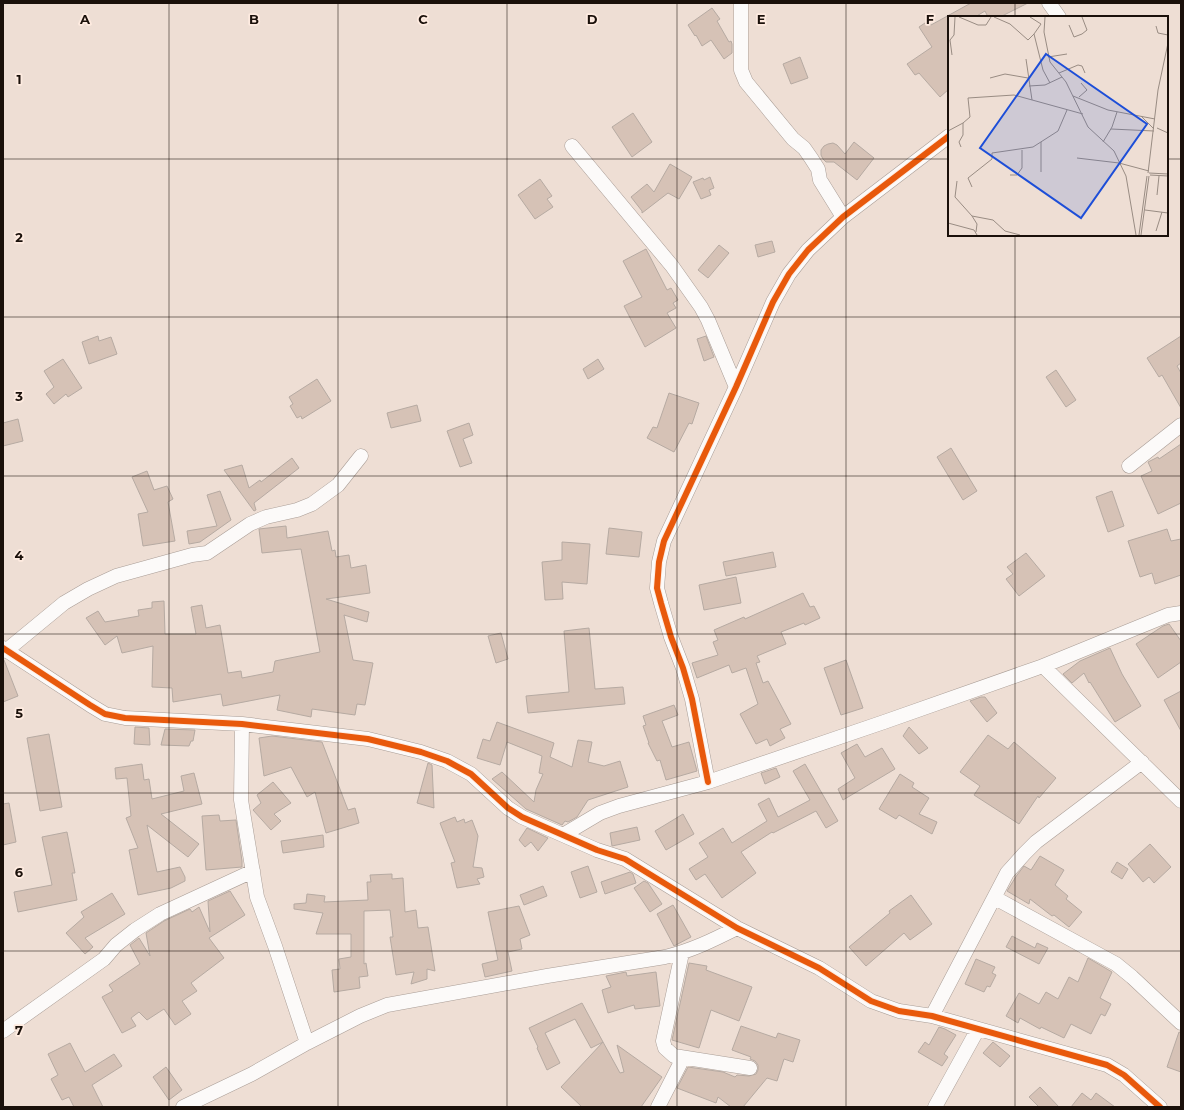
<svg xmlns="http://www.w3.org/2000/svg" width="1184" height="1110" viewBox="0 0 1184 1110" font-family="Montserrat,sans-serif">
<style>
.building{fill:#d6c2b6;stroke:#b6aaa2}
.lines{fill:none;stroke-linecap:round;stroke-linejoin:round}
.minor-casing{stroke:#a99d96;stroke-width:15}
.minor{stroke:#fcfaf9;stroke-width:14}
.cycleway-casing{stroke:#feebe0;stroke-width:8}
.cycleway{stroke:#e8590c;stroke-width:6}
.grid{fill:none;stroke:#1a100a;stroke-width:1;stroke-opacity:0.55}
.inset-road{fill:none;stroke:#998c83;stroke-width:1}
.view{fill:#1d4ed8;fill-opacity:0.15;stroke:#1d4ed8;stroke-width:2}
.inset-edge{fill:none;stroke:#1a100a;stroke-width:2}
.grid-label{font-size:13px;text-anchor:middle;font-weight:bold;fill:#1a100a;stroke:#feebe0;stroke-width:3.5;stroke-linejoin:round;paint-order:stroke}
</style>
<rect width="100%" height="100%" fill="#eeded4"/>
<!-- building -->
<path class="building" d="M971,3H1028L1000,17H988L985,11L975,17H949V89L940,97L919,73L915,75L907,64L932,47L919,27L928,21L931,25Z
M712,8L720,19L717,21L729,42L731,41L732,44V53L724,59L711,40L702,46L696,35L695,36L688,25Z
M800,57L808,78L791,84L783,64Z
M633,113L652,142L632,157L612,127Z
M854,142L874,158L857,180L834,162H826L823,159L821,155V150L824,146L828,144L833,143L837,145L845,154Z
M670,164L692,177L679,199L668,193L642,213V211L631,197L647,184L654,192Z
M710,177L714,188L709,190L711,195L701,199L693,182L703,178L704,180Z
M540,179L552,196L547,199L553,207L535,219L518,195Z
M772,241L775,252L758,257L755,245Z
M719,245L729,253L708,278L698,270Z
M646,249L667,290L671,288L678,300L673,303L676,308L667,313L676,328L645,347L624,306L642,297L623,261Z
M98,336L99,341L111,337L117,354L89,364L82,342Z
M706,336L714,357L704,361L697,339Z
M1181,336V363L1177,366L1181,373V408L1162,375L1159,377L1147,358Z
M63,359L82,388L68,397L66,394L54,404L46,394L54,387L44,371Z
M598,359L604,369L588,379L583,369Z
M1056,370L1076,400L1066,407L1046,377Z
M317,379L331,401L302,419L301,416L297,418L290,406L293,404L289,397Z
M669,393L699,403L692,424L689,423L674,452L647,438L653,427L657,428Z
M417,405L421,421L391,428L387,413Z
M18,419L23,441L3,446V423Z
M469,423L473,435L463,439L472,463L460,467L447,431Z
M1181,444V503L1158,514L1141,476L1152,471L1148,462L1158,457L1159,459Z
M951,448L977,491L963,500L937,457Z
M292,458L299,468L254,503L256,510L254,511L224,470L242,465L249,488L260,480L261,482Z
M147,471L154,490L167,486L173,499L168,502L175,541L143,546L138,514L148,512L132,477Z
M220,491L231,520L200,542L189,544L187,531L217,526L207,495Z
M1112,491L1124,526L1108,532L1096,497Z
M286,526L287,538L328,531L332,551L335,550L336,557L349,555L351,568L366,565L370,593L326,599L369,612L367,622L344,615L353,660L373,663L365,705L357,704L355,715L312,709L311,717L277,710L280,695L223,706L221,694L173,702L172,688L152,687L153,646L122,653L117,636L105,645L86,618L98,611L105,622L139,616L138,610L152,608V602L164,601L165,634H196L191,607L202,605L206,628L220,625L228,673L241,671L242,678L273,672L275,661L320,652L301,549L262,553L259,529Z
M609,528L642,532L639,557L606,554Z
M1167,529L1171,541L1181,539V575L1155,584L1152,573L1140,577L1128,541Z
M562,542L590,544L587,584L562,582L563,599L545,600L542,562L562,560Z
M773,552L776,567L726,576L723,562Z
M1026,553L1045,576L1019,596L1006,579L1013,574L1007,567Z
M736,577L741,603L704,610L699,585Z
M803,593L810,607L814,606L820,618L805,625L804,623L781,632L786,644L757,656L760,662L756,663L763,683L768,681L791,724L780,729L785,738L770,746L767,739L756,744L740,714L758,704L746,668L732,673L729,665L697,678L692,663L718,655L713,642L718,640L714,630L744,617L745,619Z
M1169,624L1181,641V662L1158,678L1136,644L1163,626Z
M589,628L595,689L623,687L625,704L528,713L526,696L569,692L564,631Z
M501,633L508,659L496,663L488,636Z
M1110,648L1122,674L1141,706L1115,722L1090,682L1089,683L1084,673L1072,683L1063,674L1080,661Z
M4,660L18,696L3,702V661Z
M846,660L863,708L841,715L824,668Z
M1181,691V731L1164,700Z
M981,697H985L997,713L987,722L970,701Z
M674,705L678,715L662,721L672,747L689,742L697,771L666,780L660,760L657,761L648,743H649L643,726L646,725L643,716Z
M497,722L554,743L550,757L572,767L578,740L592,742L588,762L604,766L620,761L628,787L588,800L577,817L568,822L565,821L562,825L526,809L492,779L502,772L534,802L536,790L543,774L539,773L542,756L507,742L500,765L477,758L483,739L490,741Z
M135,727L149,728L150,745L134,744Z
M909,727L928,748L919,754L903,736Z
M165,729L195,730L193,741H191L189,746L161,745Z
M49,734L62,807L40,811L27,738Z
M988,735L1008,749L1014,742L1056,778L1039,798L1038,796L1019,824L974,795L980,786L960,772Z
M272,736L322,742L348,810L355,808L359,823L326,833L315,792L307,797L291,767L264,776L259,738Z
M857,744L865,757L882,748L895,769L843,800L838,789L855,778L841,753Z
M428,763L432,765L434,808L417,803Z
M142,764L144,780L149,779L152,799L184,791L181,776L194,773L202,804L161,814L199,844L188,857L147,825L157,872L180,867L185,877V881L171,888L138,895L129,850L138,848L126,818L131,816L127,778L116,779L115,768Z
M805,764L838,821L826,828L816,811L773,833L772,832L741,852L756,873L722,898L705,874L696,880L689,869L708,857L699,843L723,828L732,843L767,821L758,804L769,798L778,817L810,800L793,771Z
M776,768L780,777L765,784L761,773Z
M900,774L914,783L912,787L929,798L919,814L937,822L932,834L899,815L896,819L879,809Z
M273,782L291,803L274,814L281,821L271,830L253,810L261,803L257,795Z
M9,803L16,842L3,845V804Z
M683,814L694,834L666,850L655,831Z
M219,815L220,821L236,820L242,861V867L206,870L202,816Z
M455,817L457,822L464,819L465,823L472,820L478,836L473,867L482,868L484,877L477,879L480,884L457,888L451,863L455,862L440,823Z
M637,827L640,840L612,846L610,833Z
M527,828L548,838L538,851L531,842L525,847L519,840Z
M67,832L75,873H72L77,900L18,912L14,892L52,885L42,837Z
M323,835L324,847L283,853L281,841Z
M1150,844L1171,867L1154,883L1149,877L1143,882L1128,864Z
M1040,856L1064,870L1055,885L1068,896L1066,899L1082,912L1069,927L1054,915L1052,916L1030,899L1029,904L1007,891L1017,875L1024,866L1031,870Z
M1117,862L1128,869L1122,879L1111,872Z
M588,866L597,892L580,898L571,872Z
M630,872L633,874L636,883L605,894L601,882Z
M392,874V879L403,878L405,912L416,910L418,928L428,927L435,971L427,969V979L411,984L414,972L396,975L390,937H393L390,910L364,911V964L366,963L368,976L359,977L360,988L334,992L332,970L340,969L339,959L351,957V934H316L323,913L294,909V904L306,903L307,894L325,896L324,902L368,900L367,882H371L370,875Z
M644,881L648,883L662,904L650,912L634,888Z
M543,886L547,896L524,905L520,895Z
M230,891L245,915L209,938L224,958L191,983L197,991L182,1001L191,1014L175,1025L164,1009L147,1020L139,1012L131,1018L136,1026L122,1033L102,997L113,991L109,985L140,964L130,945L139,938L150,956L146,933L164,921L190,909L192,912L199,907L210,932L208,901Z
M112,893L125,914L85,938L93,947L85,954L66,933L84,917L81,912Z
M911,895L932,924L910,940L904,933L866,966L849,947L890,913L889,911Z
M673,905L691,937L674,946L657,914Z
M519,906L530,935L520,939L522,949L508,952L512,971L485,977L482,964L498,960L488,912Z
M1012,936L1035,948L1037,943L1048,948L1039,964L1006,947Z
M1088,958L1112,972L1100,998L1111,1004L1105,1016L1101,1014L1091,1034L1071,1024L1064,1038L1041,1027L1040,1029L1020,1018L1018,1023L1006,1016L1019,993L1039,1004L1046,992L1058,999L1069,977L1078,982Z
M976,959L995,967L992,973L996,975L990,987L987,986L984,992L965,984Z
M689,963L707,966L706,970L752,987L739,1021L711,1010L699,1048L672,1040Z
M626,972L627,976L656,972L660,1006L635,1009L634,1005L608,1013L602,990L611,987L606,976Z
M582,1003L603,1042L591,1048L575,1019L545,1033L560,1063L547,1070L537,1048L538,1047L529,1028Z
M741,1026L776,1038L778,1033L800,1040L793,1062L784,1059L777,1081L767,1078L743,1107H731L718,1097L716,1103L677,1088L688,1067L723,1072L735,1077L737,1075L749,1076L756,1074L758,1070V1065L755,1061L750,1059L751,1057L732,1050Z
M939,1027L945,1029L956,1035L944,1054L948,1057L942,1066L918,1052L925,1042L929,1045Z
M1179,1032L1181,1033V1072L1167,1067Z
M603,1042L620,1073L624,1072L617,1045L662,1077L641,1107H582L561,1087Z
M993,1042L1010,1056L1000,1067L983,1053Z
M70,1043L85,1072L114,1054L122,1066L92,1085L103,1107H74L69,1097L62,1100L51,1079L58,1075L48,1054Z
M166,1067L182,1090L169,1100L153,1077Z
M1040,1087L1059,1107H1039L1029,1097Z
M1082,1093L1091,1100L1096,1093L1115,1107H1071Z"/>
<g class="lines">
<!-- minor casing -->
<g class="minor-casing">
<path id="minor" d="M741,3V70L746,82L793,139L804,148L811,158L818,169L820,180L843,217
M1049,3L1059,17
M572,146L672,266L701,307L708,320L736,387
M1129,466L1181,425
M3,648L90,705L105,714L125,718L242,724L368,739L421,752L447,761L471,774L508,808L522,817L597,850L625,859L737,928L819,968L871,1001L899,1011L932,1016L1107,1065L1124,1075L1160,1107
M3,651L7,650L64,603L88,589L116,576L192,555L207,553L250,524L266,517L297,510L312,504L338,485L361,456
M1043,666L1181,801
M242,724L241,800L257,897L275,946L307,1043
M708,782L692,699L683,668L671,637L661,603L657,588L659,562L664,541L736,387L773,302L789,274L808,250L843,217L949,136
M563,835L600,813L619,806L708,782L884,722L1043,666L1168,615L1181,613
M995,898L1116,964L1132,977L1181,1023
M682,953L663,1041L665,1048L674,1056L750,1068
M932,1016L1007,873L1024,854L1036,842L1142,762
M3,1031L104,959L116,945L135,930L160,914L253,871
M183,1107L252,1074L307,1043L360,1016L387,1005L547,976L665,957C691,951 713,940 737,928
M658,1107L683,1058
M935,1107L978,1029"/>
</g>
<!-- minor -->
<use href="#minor" class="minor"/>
<!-- cycleway casing -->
<g class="cycleway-casing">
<path id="cycleway" d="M3,648L90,705L105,714L125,718L242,724L368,739L421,752L447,761L471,774L508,808L522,817L597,850L625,859L737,928L819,968L871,1001L899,1011L932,1016L1107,1065L1124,1075L1160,1107
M708,782L692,699L683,668L671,637L661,603L657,588L659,562L664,541L736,387L773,302L789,274L808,250L843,217L949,136"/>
</g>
<!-- cycleway -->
<use href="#cycleway" class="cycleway"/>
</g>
<!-- grid -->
<path class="grid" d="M169,3V1107M338,3V1107M507,3V1107M677,3V1107M846,3V1107M1015,3V17M3,159H949M1167,159H1181M1015,235V1107M3,317H1181M3,476H1181M3,634H1181M3,793H1181M3,951H1181"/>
<!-- overview -->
<g transform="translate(948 16)">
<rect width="220" height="220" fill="#eeded4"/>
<path class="inset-road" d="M11,1L30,9H38L43,1M46,1L62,8L80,24L86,18M82,1L93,8M97,1L96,16L102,46L118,66L140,111L166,135L178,160L188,219M93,8L86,18L95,54L102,67M121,9L126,21L134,18L139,14L134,1M208,10L210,17L220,19M4,39L2,24L6,19L7,1M100,41L119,38M78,43L84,84M111,57L130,49L134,50L137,57M42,62L57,58L80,62M81,70L97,69L114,61M125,80L160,94L207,103M131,81L139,74L133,67M193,100L206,113M209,112L220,117M163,113L206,115M0,115L15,107M155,126L164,111L169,96M13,131L11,126L15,119V107L22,101L20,82L66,79L135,98M129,142L171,147L201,155M93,156V126M200,157L210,74L220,27M201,157L220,158M62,159H69L74,152V134M202,159L220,160M9,165L7,181L24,200L45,204L57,215L72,219M24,171L20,162L44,143V137L85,131L110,115L119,94M209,179L211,160M197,194L220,197M24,200L29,208L28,216M0,207L26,214L29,219M208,215L214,196M191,219L199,160M193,219L201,160"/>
<path class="view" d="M98,38L199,108L133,202L32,132Z"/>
<rect width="220" height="220" class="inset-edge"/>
</g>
<g class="grid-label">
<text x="85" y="24">A</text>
<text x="254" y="24">B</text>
<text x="423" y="24">C</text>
<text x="592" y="24">D</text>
<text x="761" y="24">E</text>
<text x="930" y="24">F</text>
<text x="19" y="84">1</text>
<text x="19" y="242">2</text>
<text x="19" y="401">3</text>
<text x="19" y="560">4</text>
<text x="19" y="718">5</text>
<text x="19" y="877">6</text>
<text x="19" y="1035">7</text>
</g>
<!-- border -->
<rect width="1184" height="1110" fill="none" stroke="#1a100a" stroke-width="8"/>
</svg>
